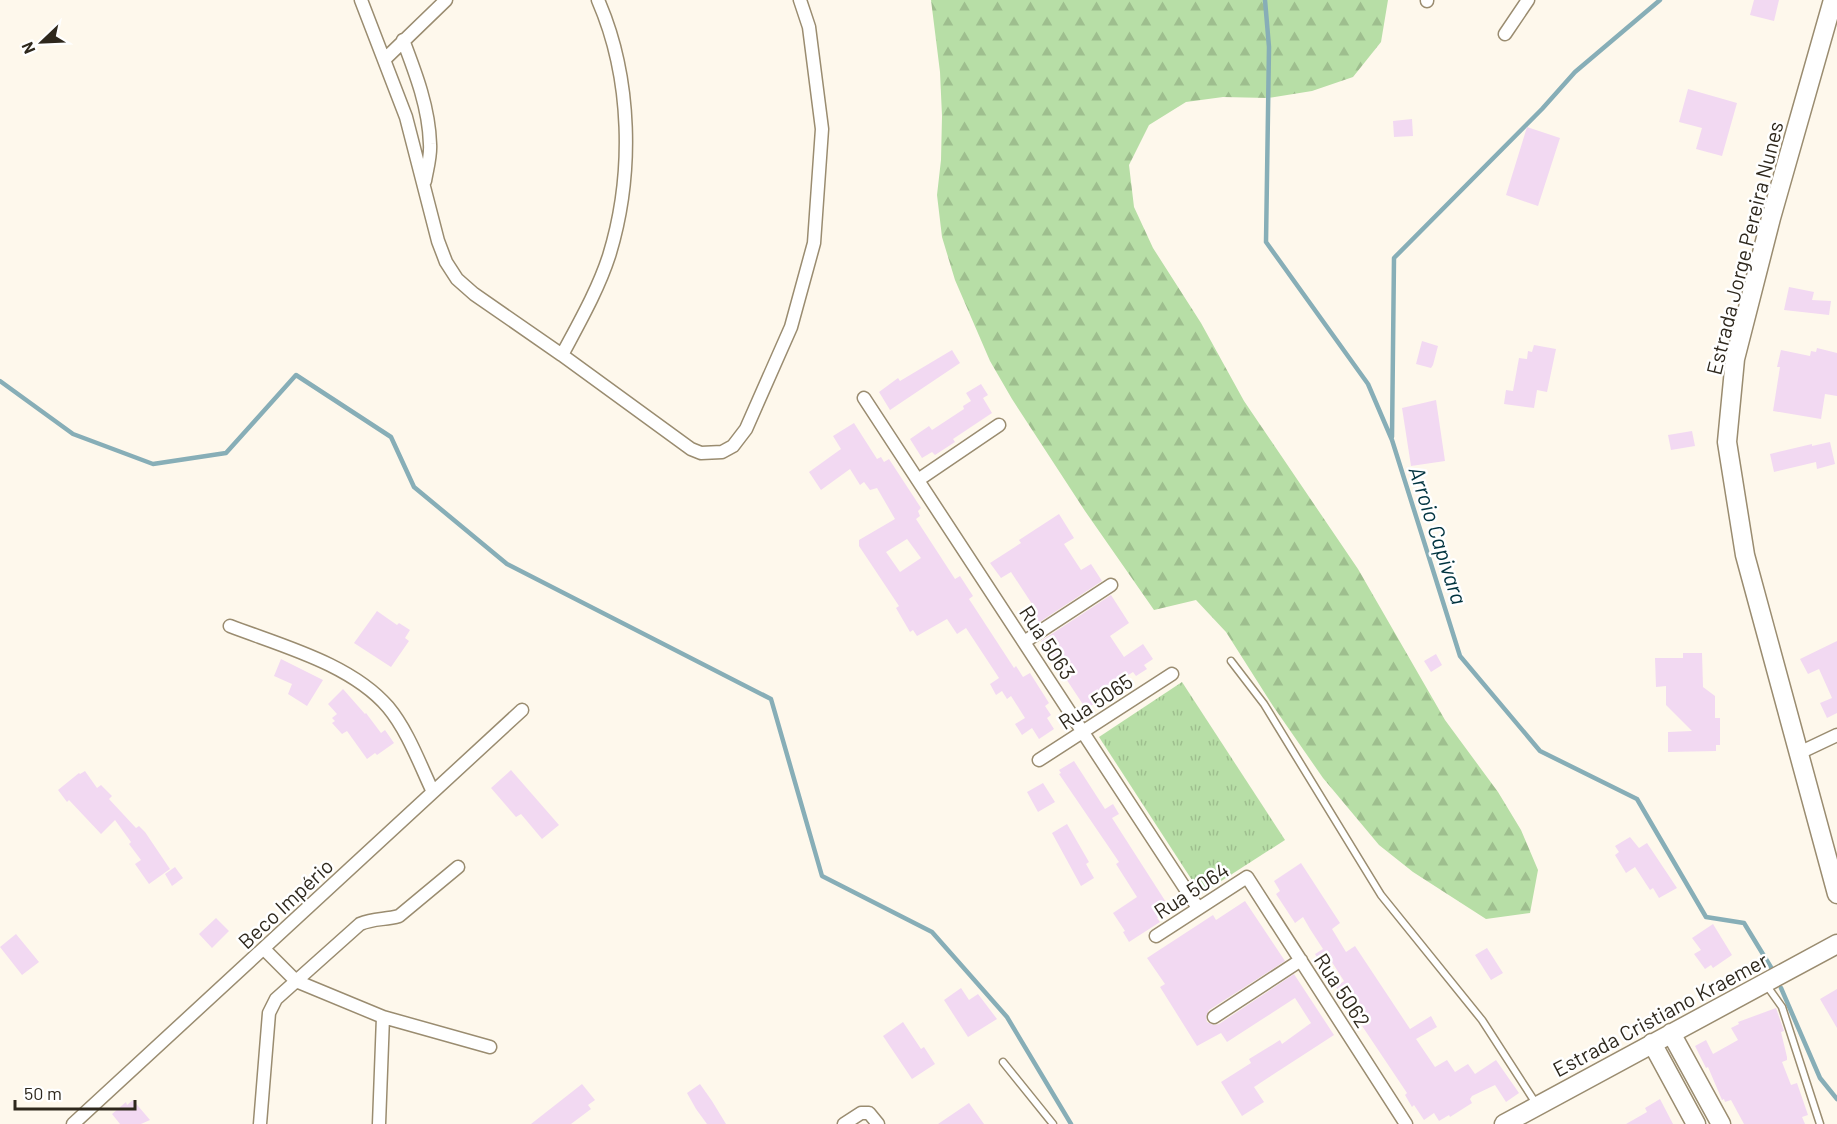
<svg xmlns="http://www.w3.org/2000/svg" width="1837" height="1124" viewBox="0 0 1837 1124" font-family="Barlow,sans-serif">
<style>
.forest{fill:url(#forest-firs)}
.park{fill:url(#park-tufts)}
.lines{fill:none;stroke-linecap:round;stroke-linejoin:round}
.stream{stroke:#87aeb7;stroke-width:4.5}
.building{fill:#f2d9f2;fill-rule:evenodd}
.lane-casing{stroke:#9a8c70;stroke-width:9}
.street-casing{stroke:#9a8c70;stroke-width:15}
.secondary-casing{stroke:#9a8c70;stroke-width:21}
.lane{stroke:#fff;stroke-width:6}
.street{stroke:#fff;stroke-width:12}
.secondary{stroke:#fff;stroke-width:18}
.labels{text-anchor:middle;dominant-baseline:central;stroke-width:5;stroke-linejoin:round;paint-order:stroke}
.street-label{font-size:21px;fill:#2e281d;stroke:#fff}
.water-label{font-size:22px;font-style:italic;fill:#00333f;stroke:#fff}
</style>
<defs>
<pattern id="forest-firs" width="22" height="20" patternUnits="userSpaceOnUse" patternTransform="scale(1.5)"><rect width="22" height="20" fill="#b7dea6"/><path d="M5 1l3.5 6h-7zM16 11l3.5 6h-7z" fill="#9ebe8e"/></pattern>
<pattern id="park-tufts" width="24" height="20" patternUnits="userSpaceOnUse" patternTransform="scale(1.5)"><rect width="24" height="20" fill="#b7dea6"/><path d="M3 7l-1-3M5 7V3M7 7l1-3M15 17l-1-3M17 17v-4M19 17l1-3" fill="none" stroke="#9ebe8e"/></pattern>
</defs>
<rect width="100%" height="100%" fill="#fef8ec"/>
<!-- forest -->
<path class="forest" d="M931,0H1388L1381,42L1353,77L1312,91L1268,98L1223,97L1186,102L1149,125L1129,165L1134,207L1153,248L1201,323L1244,401L1358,569L1445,720L1498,792L1521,830L1538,870L1530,913L1486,919L1413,872L1379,845L1323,778L1273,706L1226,632L1196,600L1154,610L1085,511L1012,399L990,361L955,280L942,237L937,195L941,160L942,116L940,72Z"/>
<!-- park -->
<path class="park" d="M1182,682L1285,840L1201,894L1099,737Z"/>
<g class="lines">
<!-- stream -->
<path class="stream" d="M1265,0L1269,47L1266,242L1368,384L1392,440L1460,656L1540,751L1637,799L1706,917L1744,923L1772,969
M0,381L73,434L153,464L226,453L296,375L391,437L414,487L507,564L771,699L822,876L932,932L1007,1017L1071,1124
M1392,437L1394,258L1542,109L1575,72L1660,0
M1781,988L1820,1078L1837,1099"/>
</g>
<!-- building -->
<path class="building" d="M1754,0H1779L1774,21L1750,15Z
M1688,89L1737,103L1722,156L1696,149L1702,128L1679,122Z
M1412,119L1413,136L1394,137L1393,121Z
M1527,127L1560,138L1538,206L1506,195Z
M1789,287L1814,292L1812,300L1831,301L1829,315L1784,310Z
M1422,341L1438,346L1433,365L1431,368L1416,364Z
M1534,345L1556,349L1547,392L1537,390L1534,408L1504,404L1506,390L1513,391L1519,358L1527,359L1528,351L1532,352Z
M1817,348L1837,353V396L1825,394L1821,419L1773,411L1780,367H1777L1781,350L1810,356L1811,351L1816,352Z
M952,350L960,363L890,410L879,392L898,378L900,381Z
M981,384L988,395L983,398L992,413L953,439L955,442L935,455L932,452L922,458L910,439L929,426L932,430L964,409L963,406L971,401L966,393Z
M1436,400L1445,461L1411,466L1402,408Z
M854,423L877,459L881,457L884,462L889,459L921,508L918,511L920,516L916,519L955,579L960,576L973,596L969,599L1014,668L1016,666L1023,677L1030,673L1049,703L1045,706L1051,715L1047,718L1054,729L1039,739L1032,728L1022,735L1015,724L1025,718L1011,696L1007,699L1002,691L996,695L990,684L999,678L966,628L957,634L947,619L917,636L913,630L910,632L896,608L899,606L859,546V540L895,519L877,488L870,490L864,482L860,485L850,469L821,490L809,472L841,449L833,436ZM907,539L921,558L900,572L886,552Z
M1692,431L1695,446L1671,450L1668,435Z
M1830,442L1835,464L1817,469L1816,462L1774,472L1770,454L1812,444V446Z
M1059,514L1074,538L1064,544L1081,570L1091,564L1102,581L1032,627L1022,611L1032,604L1011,572L1001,578L990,563L1021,543L1019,540Z
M1111,595L1129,623L1110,636L1124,657L1143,644L1153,659L1144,665L1147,669L1136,676L1133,672L1113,685L1094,698L1097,702L1086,709L1041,641Z
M377,611L397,625L399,623L410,630L405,638L409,641L391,667L354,643Z
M1837,641V713L1827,718L1820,703L1832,698L1819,669L1808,674L1800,659Z
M1683,653H1702L1703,687L1715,696V718H1720V745H1716V751L1668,752V732L1692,731L1666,705V686L1656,687L1655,658H1683Z
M1436,654L1442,665L1431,672L1424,661Z
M281,659L323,680L307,706L288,694L292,684L274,676Z
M343,689L365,714L366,713L381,733L385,730L394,743L377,755L375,753L367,759L347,731L342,734L332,723L335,721L332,718L337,714L328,704Z
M1074,761L1105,809L1113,804L1119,814L1112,818L1171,910L1157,918L1160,922L1129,942L1123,932L1125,931L1113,913L1137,897L1116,864L1119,862L1059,774L1061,773L1059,770Z
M511,770L559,825L542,839L521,814L516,817L491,788Z
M85,771L97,788L101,785L112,796L109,799L136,828L139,826L145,832L170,869L149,884L135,864L141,860L129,844L131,842L115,820L101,834L69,800L67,802L58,790L79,773L80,774Z
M1043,783L1055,802L1038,812L1027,792Z
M1067,824L1089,862L1086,864L1094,878L1081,886L1052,833Z
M1630,837L1639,848L1647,843L1677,888L1659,898L1653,888L1650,890L1635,867L1626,873L1615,855L1619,852L1615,846Z
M1301,863L1340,923L1332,929L1346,952L1355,946L1410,1029L1431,1016L1437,1027L1416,1039L1435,1067L1447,1060L1455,1072L1468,1064L1475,1074L1496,1060L1519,1093L1506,1102L1495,1085L1472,1096L1470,1099L1472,1103L1450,1117L1449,1115L1439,1121L1434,1113L1424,1120L1414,1105L1412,1107L1405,1095L1407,1093L1336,987L1344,981L1330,959L1321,964L1315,954L1323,949L1310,929L1303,917L1295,923L1276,894L1280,891L1274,881Z
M175,867L183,878L172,886L165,874Z
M1245,901L1285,961L1209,1010L1206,1017L1207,1022L1214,1025L1219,1024L1294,974L1334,1035L1254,1087L1264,1102L1242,1116L1221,1082L1251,1063L1249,1059L1280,1040L1282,1044L1311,1023L1295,998L1227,1042L1221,1033L1197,1046L1160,987L1165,984L1147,958L1213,915L1216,920Z
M216,918L229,931L212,948L199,934Z
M1713,924L1732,955L1713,968L1711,965L1705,969L1694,954L1701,950L1692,938Z
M16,934L39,962L22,975L0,947Z
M1487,948L1503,973L1491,980L1475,955Z
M961,988L969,1000L978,994L997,1019L968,1037L944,1000Z
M1837,989V1028L1820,999Z
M1776,1008L1784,1031L1781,1032L1787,1057V1060L1782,1062L1791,1085L1797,1083L1808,1115L1802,1117L1805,1124H1744L1731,1100L1725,1102L1724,1099L1722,1100L1708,1067L1706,1068L1695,1046L1706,1040L1713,1054L1738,1040L1731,1028L1739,1024L1738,1022Z
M903,1022L921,1049L924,1047L935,1064L912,1079L883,1036Z
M582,1084L595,1100L588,1105L591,1109L571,1124H531Z
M700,1084L712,1101L726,1124H707L696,1109L687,1093Z
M1660,1099L1673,1124H1626L1647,1112L1645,1108Z
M133,1100L150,1120L141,1124H120L112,1114L126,1102L127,1105Z
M969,1103L984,1124H938Z"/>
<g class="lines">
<!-- lane casing -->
<g class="lane-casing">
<path id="lane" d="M1231,661L1264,704L1381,895L1482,1020L1537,1105
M1767,986L1782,1007L1820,1124
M1003,1062L1053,1124"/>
</g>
<!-- street casing -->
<g class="street-casing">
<path id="street" d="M361,0L406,117L438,241L446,262L457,279L474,294L562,355L691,449L701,453L722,452L733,446L746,429L791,327L814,243L822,129L809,27L800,0
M1427,1V0
M1505,34L1528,0
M403,40C416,74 429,108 430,144C431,156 427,169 425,181
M385,59L446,0
M562,355C579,323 598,290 609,256C634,175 632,78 598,0
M864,398L1198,908
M918,480L999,425
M230,626C282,646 351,664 388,707C408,731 420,765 433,792
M1024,642L1111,585
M1799,753L1837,735
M1039,760L1172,674
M1156,936L1247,877L1406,1124
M264,949L296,981L383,1017L490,1047
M1214,1017L1301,960
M73,1124L522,710
M260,1124L269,1013L276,999L360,924C374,918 385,920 399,916L458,867
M379,1124L383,1017
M844,1124L861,1113H869L878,1124"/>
</g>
<!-- secondary casing -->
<g class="secondary-casing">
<path id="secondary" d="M1833,0L1771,218L1735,359L1727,442L1745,555L1837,894
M1671,1033L1721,1124
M1652,1043L1696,1124
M1504,1124L1837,944"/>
</g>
<!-- lane -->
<use href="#lane" class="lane"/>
<!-- street -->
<use href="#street" class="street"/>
<!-- secondary -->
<use href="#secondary" class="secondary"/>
</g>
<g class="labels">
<!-- street labels -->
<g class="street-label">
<text transform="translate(1744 248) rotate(-76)">Estrada Jorge Pereira Nunes</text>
<text transform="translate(1048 642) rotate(57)">Rua 5063</text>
<text transform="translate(1095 701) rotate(-33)">Rua 5065</text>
<text transform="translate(1191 890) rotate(-33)">Rua 5064</text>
<text transform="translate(285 903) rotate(-43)">Beco Império</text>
<text transform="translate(1343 990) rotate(57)">Rua 5062</text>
<text transform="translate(1660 1014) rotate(-28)">Estrada Cristiano Kraemer</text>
</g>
<!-- water labels -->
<g class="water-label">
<text transform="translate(1439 535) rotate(72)">Arroio Capivara</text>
</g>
</g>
<!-- north arrow -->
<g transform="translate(42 42) rotate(247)" stroke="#ffffff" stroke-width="4.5" paint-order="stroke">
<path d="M0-4.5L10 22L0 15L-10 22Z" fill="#2e281d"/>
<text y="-9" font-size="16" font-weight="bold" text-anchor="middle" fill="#2e281d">N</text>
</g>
<!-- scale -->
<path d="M15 1100v9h120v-9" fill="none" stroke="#2e281d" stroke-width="3"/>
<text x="24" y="1100" font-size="18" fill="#2e281d" stroke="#ffffff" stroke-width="4.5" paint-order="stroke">50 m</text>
</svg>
